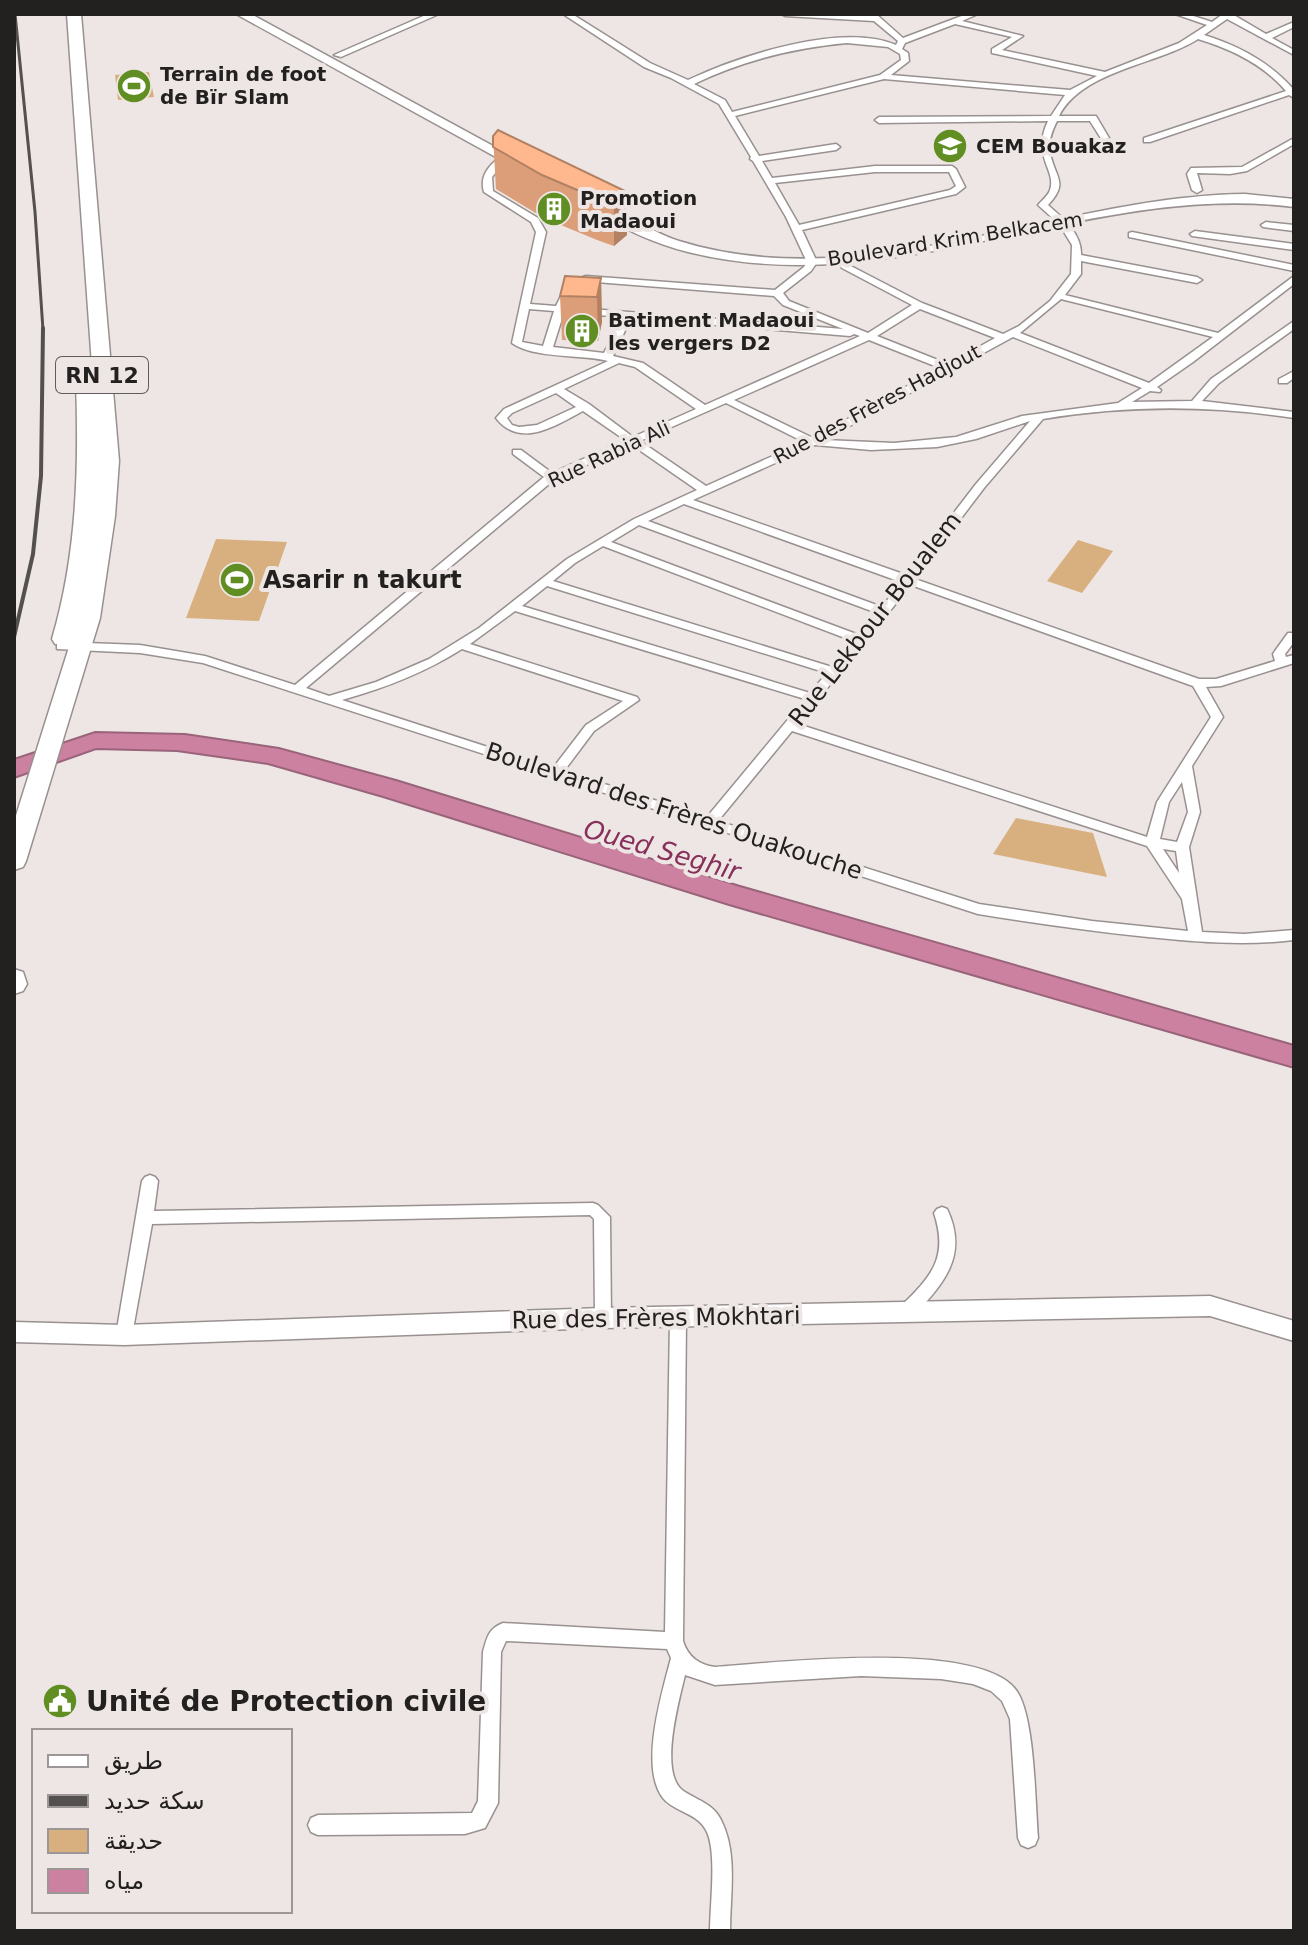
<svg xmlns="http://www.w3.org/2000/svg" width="1308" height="1945" viewBox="0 0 1308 1945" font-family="'DejaVu Sans',Cairo,sans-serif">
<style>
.green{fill:#d8b07f}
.water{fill:#cc81a0;stroke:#99647a;stroke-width:2}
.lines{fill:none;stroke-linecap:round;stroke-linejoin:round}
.street-casing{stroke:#989190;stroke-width:3}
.secondary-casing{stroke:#989190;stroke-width:3}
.primary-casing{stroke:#989190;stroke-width:3}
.highway-casing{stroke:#989190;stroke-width:3}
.street{fill:#fff;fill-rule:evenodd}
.secondary{fill:#fff;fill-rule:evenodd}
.primary{fill:#fff;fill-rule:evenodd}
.highway{fill:#fff;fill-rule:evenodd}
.rail-far1{stroke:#53504f;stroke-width:3}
.rail{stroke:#53504f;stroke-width:4}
.wall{fill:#db9e79}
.shaded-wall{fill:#b28163}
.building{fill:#ffb88d;stroke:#b28163;stroke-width:2}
.labels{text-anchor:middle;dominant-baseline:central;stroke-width:8;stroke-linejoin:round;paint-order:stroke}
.far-poi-label{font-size:20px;font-weight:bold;fill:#232120;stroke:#ede6e4;text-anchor:start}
.far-street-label{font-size:20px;fill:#232120;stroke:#ede6e4}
.shield{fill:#ede6e4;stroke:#605c5b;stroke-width:2}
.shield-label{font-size:22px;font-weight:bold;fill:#232120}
.poi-label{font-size:24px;font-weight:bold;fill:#232120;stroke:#ede6e4;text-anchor:start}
.street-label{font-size:24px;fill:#232120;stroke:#ede6e4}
.water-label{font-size:26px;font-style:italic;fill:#882f5a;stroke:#ede6e4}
.near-poi-label{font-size:28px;font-weight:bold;fill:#232120;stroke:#ede6e4;text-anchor:start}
</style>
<rect width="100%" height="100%" fill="#ede6e4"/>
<!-- green -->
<path class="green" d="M149,72L154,97L118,100L115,75Z
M216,539L287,542L259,621L186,618Z
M1078,540L1113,551L1082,593L1047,581Z
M1016,818L1093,833L1107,877L993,854Z"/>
<!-- water -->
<path class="water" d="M95,732L185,734L279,748L396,780L740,886L1294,1045V1068L729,905L383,797L268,764L177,751L96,749L14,778V759Z"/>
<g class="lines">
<!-- street casing -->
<g class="street-casing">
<path id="street" d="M428,14H439L341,57L334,55Z
M563,14H572L650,63L688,80C739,56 841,22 896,45L898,41L874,21L785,16L781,14L869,16V14H876L903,38L967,14H978L962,21L1023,36L1002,50L1105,72L1179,43L1207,25L1175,14H1187L1212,22L1223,14H1232L1266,34L1294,22V27L1272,38L1294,50V55L1227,19L1204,35C1239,46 1270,62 1294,90V98L1289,95L1150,142H1144V138L1286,91C1263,64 1231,49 1198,39C1157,65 1083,70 1059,116H1096L1109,138L1102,140L1090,121H1057C1052,131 1048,141 1050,152C1054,177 1070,182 1048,205C1063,218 1082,234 1081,255L1197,277L1202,280L1197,283L1081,261V274L1065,295L1218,333L1294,276V284L1193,362L1157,387L1161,390L1160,392L1150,391L1132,402L1192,401L1211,379L1294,321V329L1219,383L1202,401L1294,412V418C1209,405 1128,405 1043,419L984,488L915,579L1199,679H1216L1275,661L1273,654L1275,651L1288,633H1294V642L1285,654L1286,657L1294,655V663L1221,686L1206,687L1223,717L1192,766L1200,812L1189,847L1202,932L1244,934L1294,930V940C1245,946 1197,942 1148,937C1091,931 1034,923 978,914L203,663L140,653L57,649V643L61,642L140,645L205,656L295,685L544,477L513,454V450H521L552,473L625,440L583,411C555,426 520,449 496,418L504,409L608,361C581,354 534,359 512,343L536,232L531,222L484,192C479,175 490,165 502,155L509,157L492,177L493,191L538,218L546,232L530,304L556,306L560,298L563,297L568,300L566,307L843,329L783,305L774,296L583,281V277L586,276L775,290L804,267L807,262L786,217L753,161L750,159L751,157L719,104L671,78L644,67ZM955,24L1012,37L992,49V53L1097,76L1070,90L891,75L909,61L908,53L902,49L905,43ZM847,43L888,47L900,54L901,60L880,75L732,112L725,100L694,84C744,60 793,48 847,43ZM884,79L1065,95L1051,116L879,117L875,120L879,123L1048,121C1031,157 1057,170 1050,190C1048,196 1042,200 1038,205L1059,224L1072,245L1071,274L1050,301L1019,326L1003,334L922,303L845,263L840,266L842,268L912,305L868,333L789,301L783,293L811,271L817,262L802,230L956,194L965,187L956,169L952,166H875L772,178L762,161L836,150L840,147L836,144L759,156L735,116ZM875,172H949L956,186L950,190L799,225L775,183ZM1061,299L1213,337L1149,383L1020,333ZM529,309L554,311L543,346L522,342ZM920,309L995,338L948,364L877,336ZM564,312L622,317L604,353L553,347ZM631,318L850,336L854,334L860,336L705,405L643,363L613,356ZM1013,337L1142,388L1118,403L1022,416L956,437L894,443L824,440ZM869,340L940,368L813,438L734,400ZM619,363L635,367L696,409L633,437L589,404L564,389ZM556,393L576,407L537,425L519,427L512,425L507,418L512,413ZM726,403L804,442L706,486L640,441ZM1030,421L976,484L906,575L693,500L815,445L871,450L937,447L976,439ZM632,445L697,490L634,519L567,559L479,628L429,659L376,682L329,696L306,688L555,479ZM684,504L901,582L882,607L648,521ZM639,525L877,613L859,635L611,542ZM603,546L853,641L832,667L553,581L575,563ZM911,585L1193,686L1211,717L1157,802L1147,837L798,724ZM547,586L827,673L810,693L522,606ZM515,611L805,699L707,817L564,771L594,731L639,700L637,697L470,644ZM462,649L623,701L586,725L553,768L342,700C385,688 424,673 462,649ZM792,731L1147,846L1182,899L1188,931L1092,921L979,904L718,821ZM1182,782L1188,812L1177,842L1160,839L1169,802ZM1163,849L1176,851L1179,873Z
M1294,138V144L1247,171L1230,174L1197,173L1202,190L1197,193L1192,190L1187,174L1191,168L1242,167Z
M1266,222L1294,225V231L1263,227L1261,225Z
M1195,231L1294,244V250L1192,236L1190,234Z
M1132,232L1294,265V271L1129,237V233Z
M1294,371V378L1287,383H1279V379Z
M150,1175L155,1177L158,1181L154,1211L593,1203L598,1205L610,1217L611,1318L609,1323L603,1325L597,1323L595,1318L594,1219L590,1215L152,1224L132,1335L130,1340L124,1342L118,1340L116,1335L142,1181L145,1177Z
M942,1207L947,1209C969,1255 944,1284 912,1317L906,1319L900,1317L898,1312L900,1307C931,1277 949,1258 934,1213L937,1209Z
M678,1310L684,1312L686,1317L683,1641C688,1657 699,1665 715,1667C774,1663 986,1638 1018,1693C1035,1722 1035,1802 1038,1838L1035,1845L1028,1848L1021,1845L1018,1838L1010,1719L1002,1701L991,1691L973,1684L941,1679L861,1676L715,1685L685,1675C679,1701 659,1771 682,1790C696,1800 713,1803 721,1820C738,1853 730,1895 730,1931H710C710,1905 717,1854 707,1832C699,1813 674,1812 663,1798C639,1767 662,1693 671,1658L667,1649L506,1641L501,1652L498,1803L485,1828L465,1834L318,1835L311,1832L308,1825L311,1818L318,1815L472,1813L478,1801L483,1652C487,1638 488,1629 503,1623L665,1632L670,1317L672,1312Z"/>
</g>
<!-- secondary casing -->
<g class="secondary-casing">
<path id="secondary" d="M1210,1296L1294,1321V1341L1210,1316L603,1328L124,1345L14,1342V1322L124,1325L603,1308Z"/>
</g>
<!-- primary casing -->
<g class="primary-casing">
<path id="primary" d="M236,14H251L526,164L514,167Z
M1245,194L1294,199V207C1089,181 896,304 688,252C660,245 616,228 596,208L598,205H608C631,217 654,233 679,241C865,299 1058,196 1245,194Z"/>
</g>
<!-- highway casing -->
<g class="highway-casing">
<path id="highway" d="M67,14H81L119,461L115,516L100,618L26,861L23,867L14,870V822L70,644H55L52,639C77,554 79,469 76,381L85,375L93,379Z
M14,969L23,972L27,984L23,991L14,994Z"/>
</g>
<!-- street -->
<use href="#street" class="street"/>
<!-- secondary -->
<use href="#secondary" class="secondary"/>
<!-- primary -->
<use href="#primary" class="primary"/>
<!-- highway -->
<use href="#highway" class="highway"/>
<!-- rail-far1 -->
<path class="rail-far1" d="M15,14L35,212L43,330"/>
<!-- rail -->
<path class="rail" d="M14,637L33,554L41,476L43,328"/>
</g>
<!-- wall -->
<path class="wall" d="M493,136L627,192V235L614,246L597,240L544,218L496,189Z
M601,278L602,322L598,341L562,340L560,296Z"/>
<!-- shaded-wall -->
<path class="shaded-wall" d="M627,192V235L614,246V203Z
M601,278L602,322L598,341L597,297Z"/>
<!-- building -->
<path class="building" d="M498,130L627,192L614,203L596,198L542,175L493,147V136Z
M565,276L601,278L597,297L560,296Z"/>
<!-- icons -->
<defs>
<g id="stadium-disc" transform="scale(1.8)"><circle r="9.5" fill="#608e22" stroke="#ede6e4"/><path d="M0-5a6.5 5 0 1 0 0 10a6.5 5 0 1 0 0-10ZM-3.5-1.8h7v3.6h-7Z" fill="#fff"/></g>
<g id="school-disc" transform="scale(1.8)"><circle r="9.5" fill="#608e22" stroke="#ede6e4"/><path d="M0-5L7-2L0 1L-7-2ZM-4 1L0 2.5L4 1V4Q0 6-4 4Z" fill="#fff"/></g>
<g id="building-disc" transform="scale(1.8)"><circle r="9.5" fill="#608e22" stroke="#ede6e4"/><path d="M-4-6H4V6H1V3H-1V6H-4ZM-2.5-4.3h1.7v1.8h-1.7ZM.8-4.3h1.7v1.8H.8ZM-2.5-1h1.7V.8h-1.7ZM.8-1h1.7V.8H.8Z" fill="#fff"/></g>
<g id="civic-disc" transform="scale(1.8)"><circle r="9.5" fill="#608e22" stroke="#ede6e4"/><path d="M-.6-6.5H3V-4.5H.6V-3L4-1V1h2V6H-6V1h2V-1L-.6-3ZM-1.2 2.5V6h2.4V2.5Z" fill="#fff"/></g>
</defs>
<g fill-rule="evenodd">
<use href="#stadium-disc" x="134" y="86"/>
<use href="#school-disc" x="950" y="146"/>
<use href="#building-disc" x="554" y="209"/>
<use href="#building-disc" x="582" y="331"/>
<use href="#stadium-disc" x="237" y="580"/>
<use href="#civic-disc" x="60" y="1701"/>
</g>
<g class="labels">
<!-- far-poi labels -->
<g class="far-poi-label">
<text x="160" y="74">Terrain de foot<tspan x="160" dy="23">de Bïr Slam</tspan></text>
<text x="976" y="146">CEM Bouakaz</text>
<text x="580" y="198">Promotion<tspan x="580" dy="23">Madaoui</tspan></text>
<text x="608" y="320">Batiment Madaoui<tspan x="608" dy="23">les vergers D2</tspan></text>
</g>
<!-- far-street labels -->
<g class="far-street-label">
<text transform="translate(955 239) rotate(-9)">Boulevard Krim Belkacem</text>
<text transform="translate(877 404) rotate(-28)">Rue des Frères Hadjout</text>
<text transform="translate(609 454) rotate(-25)">Rue Rabia Ali</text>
</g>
<!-- shield labels -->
<rect class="shield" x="56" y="357" width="92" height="36" rx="6"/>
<g class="shield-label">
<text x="102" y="375">RN 12</text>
</g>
<!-- poi labels -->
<g class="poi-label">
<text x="263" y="580">Asarir n takurt</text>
</g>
<!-- street labels -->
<g class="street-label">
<text transform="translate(875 619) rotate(-52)">Rue Lekbour Boualem</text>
<text transform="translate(674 811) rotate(18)">Boulevard des Frères Ouakouche</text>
<text transform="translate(656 1318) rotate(-1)">Rue des Frères Mokhtari</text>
</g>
<!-- water labels -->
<g class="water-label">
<text transform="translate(662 850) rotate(16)">Oued Seghir</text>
</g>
<!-- near-poi labels -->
<g class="near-poi-label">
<text x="86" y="1701">Unité de Protection civile</text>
</g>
</g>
<!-- border -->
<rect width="1308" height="1945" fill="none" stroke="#232120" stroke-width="32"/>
<!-- legend -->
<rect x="32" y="1729" width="260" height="184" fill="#ede6e4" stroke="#9c9796" stroke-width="2"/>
<rect x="48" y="1755" width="40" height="12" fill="#ffffff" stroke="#9c9796" stroke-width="2"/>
<text x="104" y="1769" font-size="24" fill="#232120">طريق</text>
<rect x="48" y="1795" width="40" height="12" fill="#53504f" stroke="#9c9796" stroke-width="2"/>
<text x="104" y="1809" font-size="24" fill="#232120">سكة حديد</text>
<rect x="48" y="1829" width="40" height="24" fill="#d8b07f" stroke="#9c9796" stroke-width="2"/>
<text x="104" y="1849" font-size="24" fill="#232120">حديقة</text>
<rect x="48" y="1869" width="40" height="24" fill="#cc81a0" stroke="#9c9796" stroke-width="2"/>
<text x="104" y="1889" font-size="24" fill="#232120">مياه</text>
</svg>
